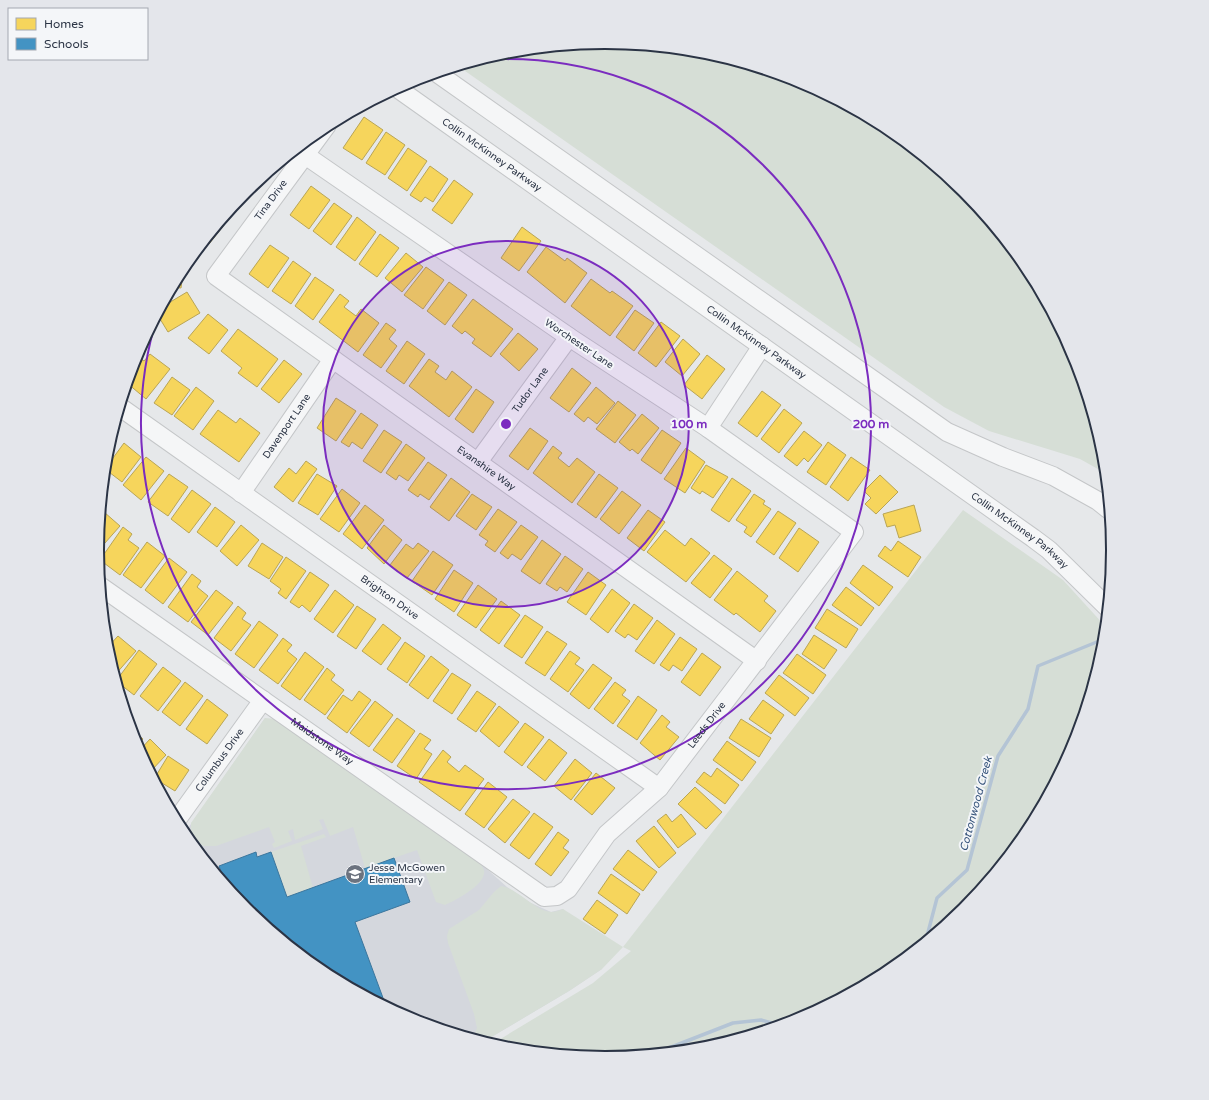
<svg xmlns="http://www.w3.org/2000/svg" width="1209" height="1100" viewBox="0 0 1209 1100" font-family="'Varela Round',sans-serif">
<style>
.built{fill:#d4d7dd}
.green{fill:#d6ded6}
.homes{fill:#f6d55c;stroke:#b9a555}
.schools{fill:#4393c3;stroke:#3c769d}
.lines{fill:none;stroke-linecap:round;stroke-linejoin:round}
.stream{stroke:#b4c4d5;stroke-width:3.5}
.minor-casing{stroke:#c4c6c8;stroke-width:20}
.minor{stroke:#f5f6f7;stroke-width:18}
.ring{fill:none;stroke:#7b2cbf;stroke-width:2}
.labels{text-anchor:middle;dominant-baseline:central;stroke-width:4;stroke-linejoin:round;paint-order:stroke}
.street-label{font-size:10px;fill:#2b3445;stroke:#f4f6f9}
.poi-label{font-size:10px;fill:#2b3445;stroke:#f4f6f9;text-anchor:start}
.water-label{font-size:11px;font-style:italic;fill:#34527a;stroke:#f4f6f9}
.rim{fill:none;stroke:#2b3445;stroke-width:2}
.centre{fill:#7b2cbf;stroke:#f4f6f9;stroke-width:2}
.ring-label{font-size:12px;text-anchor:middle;font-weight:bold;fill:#7b2cbf;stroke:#f4f6f9;stroke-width:4;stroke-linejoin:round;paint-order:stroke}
</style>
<rect width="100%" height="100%" fill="#e6e8ea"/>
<!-- built -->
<path class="built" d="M265,718L479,862L507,887L531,903L551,912L563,909L602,969L569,991L483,1042L410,1019L322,972L245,909L184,834Z"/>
<!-- green -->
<path class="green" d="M605,42L704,52L799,81L887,128L964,191L1027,268L1074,356L1103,451L1105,473L1080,459L989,431L944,407L458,66L506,52Z
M963,510L1063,580L1105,626L1103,649L1074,745L1027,832L964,909L887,973L799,1019L703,1048L604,1058L505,1048L492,1044L593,983L631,951L623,947L602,969L569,991L483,1042L473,1038L477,1028L474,1014L448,943L447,936L449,929L479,910L494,892L501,886C517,888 535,911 551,912C555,912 560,910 563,909L623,947Z
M265,718L277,719L479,862C481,864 483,868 484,870C487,884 456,900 445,905L436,902L417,850L365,868L353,827L330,836L323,819L319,820L323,829L295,840L293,829L288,831L292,841L274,848L272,844L275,842L269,827L216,846H203L191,835V823Z
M324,834L326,837L301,846L313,888L287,897L271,852Z"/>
<!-- homes -->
<path class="homes" d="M364,117L383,130L362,160L343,148Z
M386,132L405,145L385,175L366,163Z
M408,148L427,161L407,191L388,178Z
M430,166L448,179L433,202L425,197L421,202L410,195Z
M454,180L473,194L452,224L432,210Z
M311,186L330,200L309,229L290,215Z
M237,201L238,202L224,220L222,219Z
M334,203L352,216L331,245L313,231Z
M357,217L376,232L355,261L336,247Z
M220,222L224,225L209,244L205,240Z
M522,227L541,241L519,271L501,258Z
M380,234L399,248L377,277L359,264Z
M270,245L289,258L268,288L249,274Z
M546,247L565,261L567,258L587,273L565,303L527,272Z
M406,253L423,267L402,292L385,278Z
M293,261L311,274L291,304L272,291Z
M184,266L181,288L172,287L182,268Z
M426,267L444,280L423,309L404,295Z
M315,277L334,290L313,320L295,306Z
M591,279L610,293L612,291L633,306L610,336L571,306Z
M449,282L467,295L445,325L427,311Z
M187,292L200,313L168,332L157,314L165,300L167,304Z
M340,294L349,301L344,307L356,316L361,309L379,323L358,352L319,322Z
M473,299L513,329L491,357L472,343L475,339L465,331L462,334L452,326Z
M635,310L654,323L634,351L616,337Z
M208,314L228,330L209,354L188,338Z
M661,322L680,336L656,367L638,353Z
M386,323L396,330L389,339L397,346L381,368L363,355Z
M238,329L278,359L257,387L238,373L242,368L221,351Z
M518,333L538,349L519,371L500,354Z
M683,339L700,354L682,376L665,362Z
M407,341L425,354L404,384L386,371Z
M150,354L170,369L146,399L127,383L136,355L144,361Z
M707,355L725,369L702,399L684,385Z
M429,359L439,366L435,372L446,380L452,371L472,387L449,417L409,386Z
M284,360L302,374L279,403L261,389Z
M572,368L591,383L569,412L550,398Z
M172,377L190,390L172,415L154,403Z
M196,387L214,401L193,430L174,416Z
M596,387L615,403L597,424L588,417L584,422L574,414Z
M476,389L494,402L473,433L455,419Z
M762,391L781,405L757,437L738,423Z
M336,398L356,411L336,441L317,428Z
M618,401L636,415L615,443L596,429Z
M784,409L802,423L779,453L761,439Z
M218,410L236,423L240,418L260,433L239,462L200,434Z
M361,413L378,425L362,449L352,442L349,447L341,442Z
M642,414L659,428L638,454L632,449L630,451L619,442Z
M530,428L548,441L528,470L509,456Z
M384,430L402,442L381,473L363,461Z
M662,430L681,443L661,474L641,460Z
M804,431L822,445L808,462L804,458L797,466L784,456Z
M828,442L846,455L826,485L807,472Z
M124,443L141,457L122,482L105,469Z
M406,444L425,458L408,481L399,475L396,480L386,473Z
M553,446L562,453L558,458L569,467L577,458L595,472L572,503L533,473Z
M686,448L705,462L685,493L664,479Z
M146,457L164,471L141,500L123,485Z
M851,457L870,470L848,501L830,487Z
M306,461L317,469L293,502L274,487L289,468L296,474Z
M428,462L447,475L429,500L420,494L418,497L408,490Z
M706,465L728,477L713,498L702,491L700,494L691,488Z
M169,474L188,487L168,516L148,502Z
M317,474L337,486L318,515L298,503Z
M599,474L618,488L596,518L577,504Z
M880,475L898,492L876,514L865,504L871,498L864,491Z
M451,478L470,492L449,521L430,507Z
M732,478L751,491L729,522L711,510Z
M342,489L360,503L339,532L320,519Z
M192,490L211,504L189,533L171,519Z
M622,491L641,505L619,534L600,519Z
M472,494L492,507L476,530L456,516Z
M754,494L765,501L763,504L771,509L751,537L744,532L747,527L736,520Z
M365,505L384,520L362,549L343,534Z
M914,505L921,531L899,538L895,525L887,527L883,514Z
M215,507L235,522L217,547L197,532Z
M498,509L517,522L495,552L485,545L488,541L479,535Z
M648,510L665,522L644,551L627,538Z
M778,511L796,523L774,555L756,542Z
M104,512L120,526L97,552L100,516Z
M241,525L259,540L237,566L220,551Z
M384,525L402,540L384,564L367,548Z
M521,525L538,537L521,560L512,554L508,559L500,553Z
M123,527L132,534L128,540L139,548L120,575L100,560Z
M799,528L819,542L798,572L779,558Z
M665,530L685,546L691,538L710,553L686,582L647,552Z
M542,540L561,554L540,584L521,571Z
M898,541L921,557L908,577L878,556L885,546L891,551Z
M147,542L165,556L141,588L123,575Z
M262,543L283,557L269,579L248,566Z
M418,543L429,551L407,578L390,565L406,544L413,549Z
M433,551L453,565L432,595L412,581Z
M714,555L732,569L710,598L691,583Z
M565,556L583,569L567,592L560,587L557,591L546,584Z
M286,557L306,571L286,599L278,593L281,589L270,581Z
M169,558L187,572L163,604L145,590Z
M863,565L893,587L879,606L850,583Z
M454,570L473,583L454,612L435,599Z
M737,571L768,596L764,601L776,611L760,632L736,613L734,615L714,600Z
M310,572L329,585L310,612L302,605L299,608L290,602Z
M588,572L606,585L586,615L567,602Z
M192,574L201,581L197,587L208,596L188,622L168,607Z
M478,585L497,599L476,628L457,615Z
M846,587L874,608L861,626L832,605Z
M612,589L630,603L608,633L590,619Z
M216,590L233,603L208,635L191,622Z
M335,590L354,605L333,633L314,619Z
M501,601L520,615L499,644L480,630Z
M634,604L653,618L637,640L628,634L625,638L615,631Z
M238,606L246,613L242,619L251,625L231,651L214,638Z
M357,606L376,619L356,649L337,636Z
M827,609L858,629L846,648L815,628Z
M525,615L543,627L522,658L504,646Z
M657,620L675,634L654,664L635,651Z
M259,621L278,635L254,668L235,654Z
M383,624L401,638L381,665L362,651Z
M104,627L112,634L105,641Z
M547,631L567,644L545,676L525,663Z
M814,635L837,650L824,669L802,654Z
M118,636L136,651L114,676L106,649Z
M680,637L697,649L682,671L673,665L669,671L660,665Z
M283,638L292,645L287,651L297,659L278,684L259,670Z
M405,642L425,656L407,683L387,669Z
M139,650L157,664L134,695L116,681Z
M570,651L580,658L575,664L584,670L568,692L550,679Z
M305,652L324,667L300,700L281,686Z
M702,653L721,667L700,696L681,682Z
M797,654L826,675L813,694L783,673Z
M431,656L449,670L428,699L409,685Z
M593,664L612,678L589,709L570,694Z
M163,667L181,681L158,711L140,696Z
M327,668L335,675L331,680L344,690L325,715L304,700Z
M452,673L471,685L452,714L433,701Z
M779,675L809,698L795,716L765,693Z
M185,682L203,696L180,726L162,712Z
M615,682L626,690L622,695L630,701L613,724L594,709Z
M359,691L371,700L347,733L327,718L343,695L352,701Z
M477,691L496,704L476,732L457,719Z
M638,696L657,710L637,740L617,726Z
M207,699L228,715L207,744L186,729Z
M763,700L784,715L771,734L749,719Z
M375,701L393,715L369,747L350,733Z
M499,706L519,722L499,747L480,731Z
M662,715L670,722L666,727L679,737L660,760L640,743Z
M397,718L415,731L392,763L373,750Z
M741,719L771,738L759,757L729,738Z
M525,723L544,737L522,766L504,752Z
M130,727L143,739L136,746L135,744Z
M420,733L431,740L424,749L432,754L416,779L397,766Z
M150,739L166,755L150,772L139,751Z
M549,739L567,753L545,781L527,767Z
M727,741L756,762L742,781L713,760Z
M443,750L451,757L447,762L459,772L465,765L484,779L460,811L419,782Z
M168,756L189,770L175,791L162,783L159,789L154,779Z
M575,759L592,773L571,800L554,786Z
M717,768L739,785L725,804L696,782L704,772L711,777Z
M596,773L615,788L592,815L574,800Z
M488,782L507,797L484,828L465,814Z
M695,787L722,812L706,829L678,804Z
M513,799L530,812L505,843L488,829Z
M534,813L553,827L529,859L510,845Z
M666,814L672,822L681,814L696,834L678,848L657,821Z
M654,826L676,853L659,868L636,841Z
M558,832L569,840L563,848L569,852L551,876L535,864Z
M628,850L657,872L643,891L613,869Z
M611,874L640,894L627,914L598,893Z
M597,900L618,915L605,934L583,919Z"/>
<!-- schools -->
<path class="schools" d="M256,852L257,857L271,852L287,897L394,858L410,902L355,922L386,1006L322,972L245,909L227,887L219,866Z"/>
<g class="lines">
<!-- stream -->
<path class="stream" d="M926,940L937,898L967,870L998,756L1028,709L1038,666L1104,639
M656,1053L733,1023L761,1020L779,1025"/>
<!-- minor casing -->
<g class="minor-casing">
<g id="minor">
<path d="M437,73L947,432L1003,457L1053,476L1098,501L1108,509"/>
<path id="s1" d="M397,88L1033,538L1049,550L1107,607"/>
<path id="s2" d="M327,125L216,276L757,661"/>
<path id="s3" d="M120,407L659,788"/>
<path d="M708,428L762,346"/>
<path id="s4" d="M478,462L569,337"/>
<path id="s5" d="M241,493L333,359"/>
<path id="s6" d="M100,586L544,897L557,896L568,889L607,834L659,788L854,532L708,428L569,337L305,155"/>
<path id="s7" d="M176,821L263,700"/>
</g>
</g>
<!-- minor -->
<use href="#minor" class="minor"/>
</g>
<!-- distance rings -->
<circle cx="506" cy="424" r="183" fill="#7b2cbf" fill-opacity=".12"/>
<g class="ring">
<circle cx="506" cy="424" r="183"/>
<path d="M481 60A365 365 0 1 1 158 314"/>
</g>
<!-- icons -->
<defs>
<g id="school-disc" transform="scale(1)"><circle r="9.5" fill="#6c737f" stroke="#f4f6f9"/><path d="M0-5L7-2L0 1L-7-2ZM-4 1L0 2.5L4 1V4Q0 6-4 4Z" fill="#fff"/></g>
</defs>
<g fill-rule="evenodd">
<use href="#school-disc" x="355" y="874"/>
</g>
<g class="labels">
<!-- street labels -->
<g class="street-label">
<text stroke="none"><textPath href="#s1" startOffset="116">Collin McKinney Parkway</textPath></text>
<text transform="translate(271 200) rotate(-54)">Tina Drive</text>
<text stroke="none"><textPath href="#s1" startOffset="440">Collin McKinney Parkway</textPath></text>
<text transform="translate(579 344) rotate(34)">Worchester Lane</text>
<text stroke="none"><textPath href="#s4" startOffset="89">Tudor Lane</textPath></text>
<text stroke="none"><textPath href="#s5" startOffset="81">Davenport Lane</textPath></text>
<text stroke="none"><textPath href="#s2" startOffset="519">Evanshire Way</textPath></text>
<text stroke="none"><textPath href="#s1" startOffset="764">Collin McKinney Parkway</textPath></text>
<text stroke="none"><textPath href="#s3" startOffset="330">Brighton Drive</textPath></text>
<text stroke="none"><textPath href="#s6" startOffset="784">Leeds Drive</textPath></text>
<text stroke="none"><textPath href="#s6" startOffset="271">Maidstone Way</textPath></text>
<text stroke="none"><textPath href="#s7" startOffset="75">Columbus Drive</textPath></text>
</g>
<!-- poi labels -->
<g class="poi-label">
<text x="369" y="868">Jesse McGowen<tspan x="369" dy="12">Elementary</tspan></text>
</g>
<!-- water labels -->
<g class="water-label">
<text transform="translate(976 804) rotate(-75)">Cottonwood Creek</text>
</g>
</g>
<!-- crop -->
<path d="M0 0H1209V1100H0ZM104 550a501 501 0 1 1 1002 0a501 501 0 1 1-1002 0Z" fill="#e4e6eb" fill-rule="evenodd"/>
<path class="rim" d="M104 550a501 501 0 1 1 1002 0a501 501 0 1 1-1002 0Z"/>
<circle cx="506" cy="424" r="6" class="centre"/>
<g class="ring-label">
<text x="689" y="428">100 m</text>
<text x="871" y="428">200 m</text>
</g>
<!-- legend -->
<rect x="8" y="8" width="140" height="52" fill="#f4f6f9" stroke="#a4a8b1"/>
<rect x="16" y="18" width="20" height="12" fill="#f6d55c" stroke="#a4a8b1"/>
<text x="44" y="28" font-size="12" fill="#2b3445">Homes</text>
<rect x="16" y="38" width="20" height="12" fill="#4393c3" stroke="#a4a8b1"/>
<text x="44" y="48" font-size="12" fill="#2b3445">Schools</text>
</svg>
